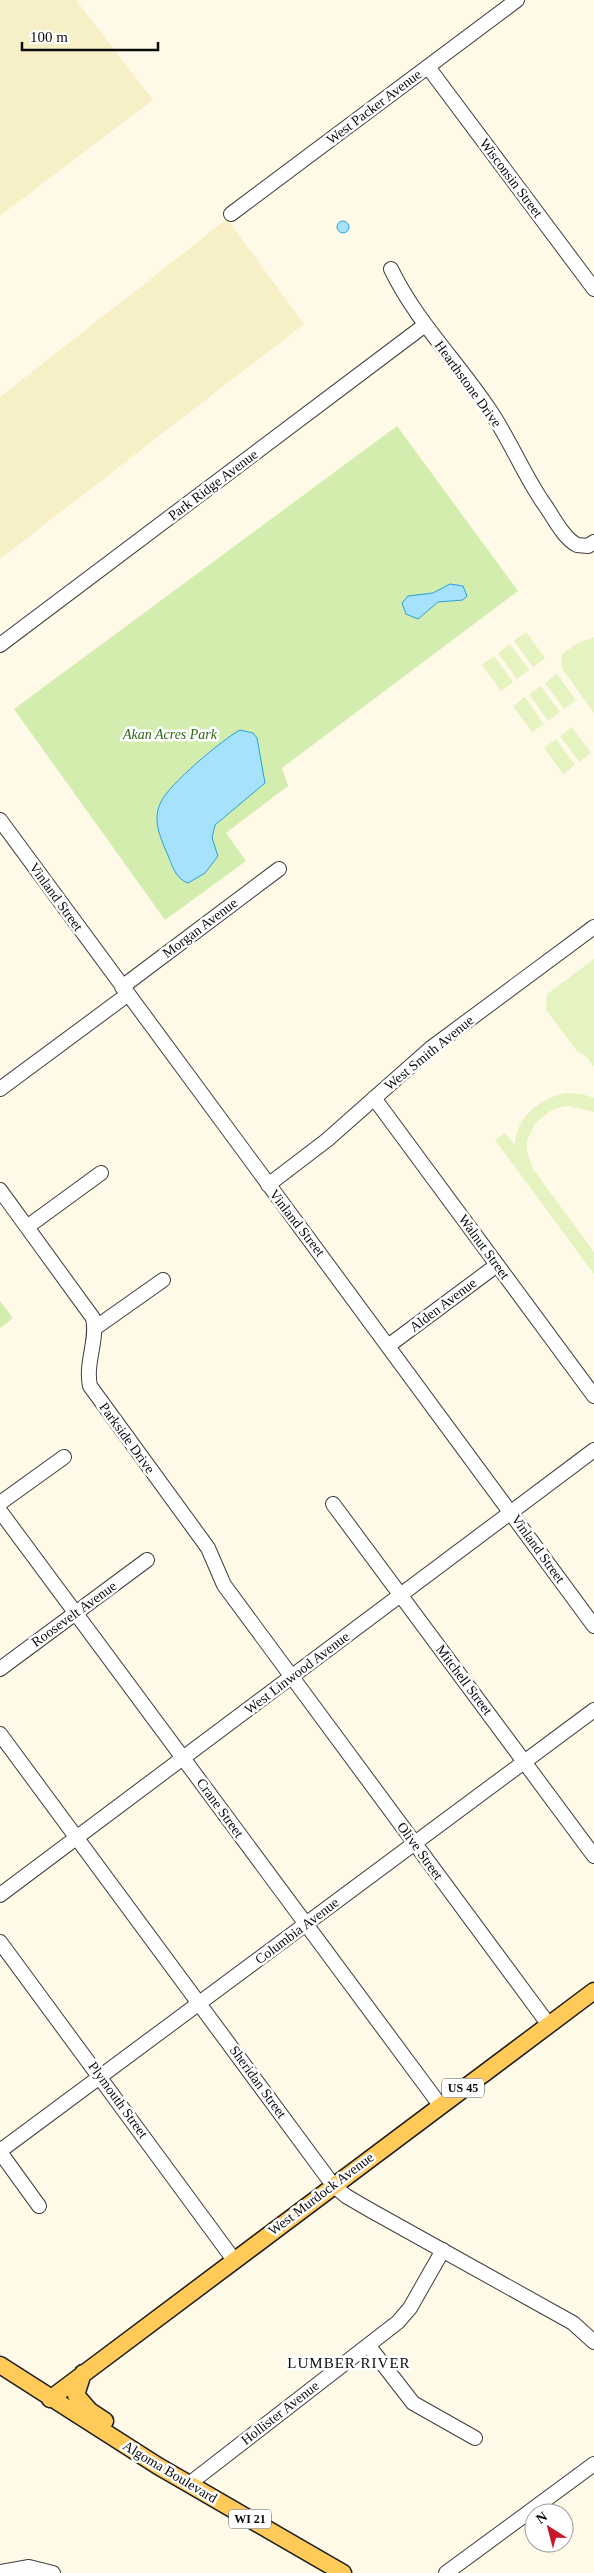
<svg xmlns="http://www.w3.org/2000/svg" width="594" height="2573" viewBox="0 0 594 2573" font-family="Georgia,serif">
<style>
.farmland{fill:#f7f0c6}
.green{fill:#d3edaf}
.pitch{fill:#e5f3c1}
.water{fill:#a7e2fc;stroke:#28a0da}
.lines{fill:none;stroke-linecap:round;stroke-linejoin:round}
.minor-casing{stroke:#3e3e3e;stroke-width:16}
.major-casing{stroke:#1c1c1c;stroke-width:19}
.minor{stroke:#fff;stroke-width:14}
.major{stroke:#ffca58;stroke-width:16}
.labels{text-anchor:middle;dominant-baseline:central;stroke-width:5;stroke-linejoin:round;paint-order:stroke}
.shield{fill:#fff;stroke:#545454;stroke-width:1}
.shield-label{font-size:12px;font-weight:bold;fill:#0b0b0b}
.street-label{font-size:14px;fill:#0b0b0b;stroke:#fff}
.park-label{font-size:14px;font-style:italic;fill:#2d6716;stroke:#fff}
.neighbourhood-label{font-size:15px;letter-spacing:1px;fill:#0b0b0b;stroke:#fff}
</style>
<rect width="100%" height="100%" fill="#fff9e8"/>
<!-- farmland -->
<path class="farmland" d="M0,0H76L153,100L0,216Z
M227,219L304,324L0,559V397Z"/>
<!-- green -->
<path class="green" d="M397,426L518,591L282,768L288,786L226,833L246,861L165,920L14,709Z
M0,1301L13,1318L0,1328Z"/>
<!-- pitch -->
<path class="pitch" d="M526,632L545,658L533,667L514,641Z
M594,637V713L561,667L562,654L578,643Z
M510,644L529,670L517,679L498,653Z
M494,656L513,682L501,691L482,665Z
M557,674L576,700L564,709L545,683Z
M541,686L560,712L548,721L529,694Z
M525,697L544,724L532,732L513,706Z
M572,727L591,753L579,762L560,736Z
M556,739L575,765L563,774L544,748Z
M594,959V1067L586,1056L577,1051L546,1010L547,994Z
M565,1093L582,1094L594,1098V1112L568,1106L557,1108L549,1112L535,1123L527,1141V1152L533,1169L594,1252V1274L495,1140L505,1133L515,1145C516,1117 539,1099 565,1093Z"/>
<!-- water -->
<path class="water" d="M337 227a6 6 0 1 1 12 0a6 6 0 1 1-12 0Z
M450,584L463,586L467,596L463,600L438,602L418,619L406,614L402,603L408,596L433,593Z
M240,730L253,733L257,738L265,783L215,825L212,838L218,856L205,873L188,883C175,879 172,864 167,853C160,837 152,819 161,802C168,785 223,739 240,730Z"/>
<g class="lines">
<!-- minor casing -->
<g class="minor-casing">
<path id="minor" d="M428,67L594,289
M231,214L517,0
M391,269C416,321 457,361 489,409C509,438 522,471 542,501C552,514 562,537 577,545L588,546L594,542
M0,645L425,325
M0,820L594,1626
M122,987L279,869
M0,1089L127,995
M374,1098L594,1396
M268,1185L327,1140L431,1048L594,927
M0,1190L93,1318C98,1341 85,1362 90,1386L208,1548L224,1585L549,2025
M27,1227L101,1173
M95,1328L163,1280
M388,1346L497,1265
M0,1503L64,1457
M333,1504L594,1856
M0,1511L440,2105
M0,1669L147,1560
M0,1734L333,2185L346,2196L370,2210L573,2323L594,2342
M0,1895L594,1450
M0,1942L234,2260
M0,2151L594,1710
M0,2152L39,2206
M368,2345L413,2403L475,2438
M189,2484L398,2322L410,2308L443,2250
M0,2572L29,2567L53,2573
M446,2573L594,2464"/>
</g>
<!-- major casing -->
<g class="major-casing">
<path id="major" d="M0,2365L158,2466L343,2573
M83,2373L76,2395L90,2411L105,2421
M50,2399L594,1991"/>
</g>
<!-- minor -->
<use href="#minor" class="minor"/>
<!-- major -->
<use href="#major" class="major"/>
</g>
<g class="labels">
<!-- shield labels -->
<g class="shield">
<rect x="442" y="2078.5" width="42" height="19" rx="4"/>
<rect x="229" y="2509.5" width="42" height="19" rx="4"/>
</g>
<g class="shield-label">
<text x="463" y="2088">US 45</text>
<text x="250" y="2519">WI 21</text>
</g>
<!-- street labels -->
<g class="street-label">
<text transform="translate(374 107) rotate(-37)">West Packer Avenue</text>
<text transform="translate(511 178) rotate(53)">Wisconsin Street</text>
<text transform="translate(468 384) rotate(54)">Hearthstone Drive</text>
<text transform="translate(213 485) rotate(-37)">Park Ridge Avenue</text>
<text transform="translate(56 897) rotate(54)">Vinland Street</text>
<text transform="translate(200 928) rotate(-37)">Morgan Avenue</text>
<text transform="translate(429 1053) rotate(-39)">West Smith Avenue</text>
<text transform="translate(297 1223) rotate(52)">Vinland Street</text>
<text transform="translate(484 1247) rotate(54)">Walnut Street</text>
<text transform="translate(443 1305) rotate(-37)">Alden Avenue</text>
<text transform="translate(127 1438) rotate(54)">Parkside Drive</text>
<text transform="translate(538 1549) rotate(54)">Vinland Street</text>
<text transform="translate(74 1614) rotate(-36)">Roosevelt Avenue</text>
<text transform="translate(297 1673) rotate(-37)">West Linwood Avenue</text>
<text transform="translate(464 1680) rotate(53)">Mitchell Street</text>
<text transform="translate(220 1808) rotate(54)">Crane Street</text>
<text transform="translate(420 1851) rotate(54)">Olive Street</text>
<text transform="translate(297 1931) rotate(-37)">Columbia Avenue</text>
<text transform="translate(258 2082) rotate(54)">Sheridan Street</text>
<text transform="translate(118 2100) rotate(54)">Plymouth Street</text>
<text transform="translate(321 2194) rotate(-37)">West Murdock Avenue</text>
<text transform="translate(280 2413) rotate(-38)">Hollister Avenue</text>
<text transform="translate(170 2472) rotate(31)">Algoma Boulevard</text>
</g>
<!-- park labels -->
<g class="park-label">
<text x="170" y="734">Akan Acres Park</text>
</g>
<!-- neighbourhood labels -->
<g class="neighbourhood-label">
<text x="349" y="2363">LUMBER RIVER</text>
</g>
</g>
<!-- north arrow -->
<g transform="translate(549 2528) rotate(324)"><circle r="24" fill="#ffffff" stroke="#9d9d9d"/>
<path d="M0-4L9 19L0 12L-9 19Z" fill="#c6172c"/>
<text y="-8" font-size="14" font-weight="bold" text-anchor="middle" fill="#0b0b0b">N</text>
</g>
<!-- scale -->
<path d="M22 42v8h136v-8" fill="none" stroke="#0b0b0b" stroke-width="2.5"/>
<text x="30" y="42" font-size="15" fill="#0b0b0b" stroke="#ffffff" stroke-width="4" paint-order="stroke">100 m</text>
</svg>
